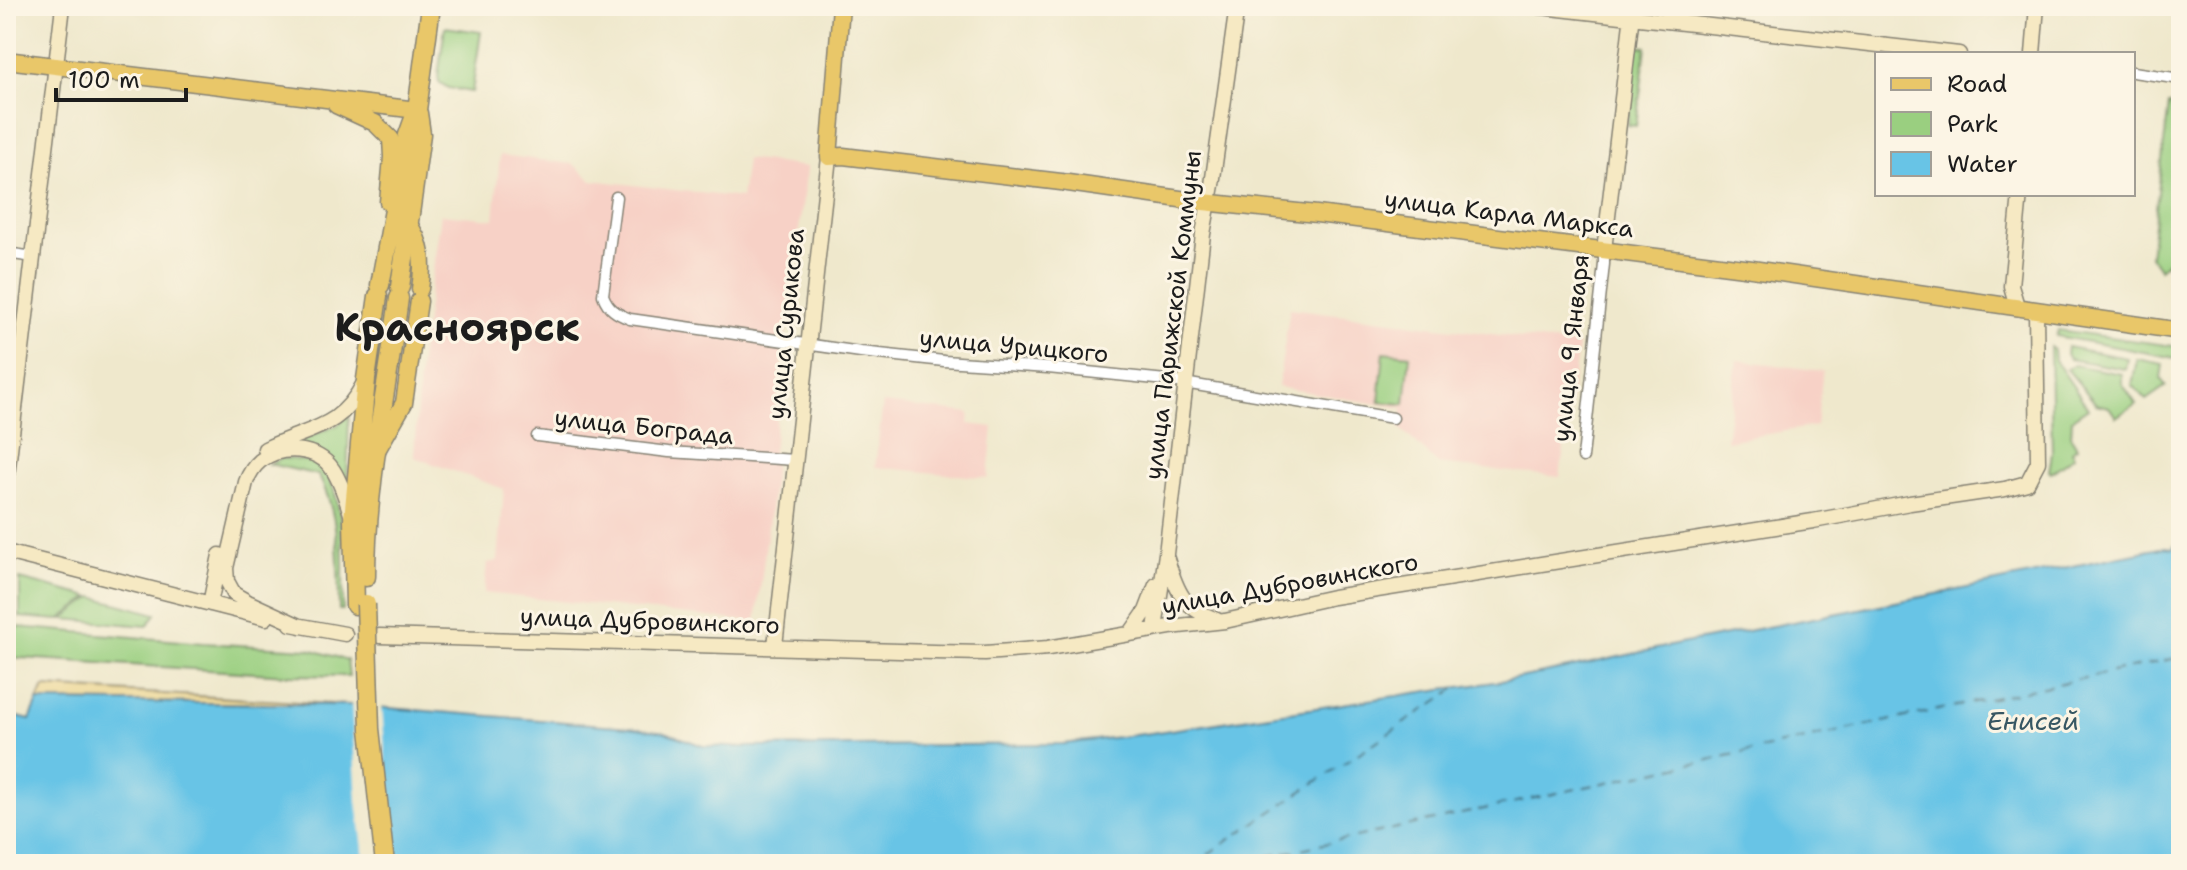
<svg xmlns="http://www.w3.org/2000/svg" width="2187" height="870" viewBox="0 0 2187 870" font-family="'Shantell Sans',sans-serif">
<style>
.built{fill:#f7d1c6}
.green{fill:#9acf80;stroke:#5b764e;stroke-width:2}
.sand{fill:#eeda9e;stroke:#857b5d;stroke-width:2}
.water{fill:#68c4e6;stroke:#427081;stroke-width:2}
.pier{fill:#efe8cc}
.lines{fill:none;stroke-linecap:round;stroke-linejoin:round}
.ferry{stroke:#375763;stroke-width:2;stroke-dasharray:10 8;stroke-linecap:butt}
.street-casing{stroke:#868274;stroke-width:13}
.secondary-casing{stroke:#868274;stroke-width:17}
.primary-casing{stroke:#868274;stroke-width:19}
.highway-casing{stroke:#868274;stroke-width:21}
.street{stroke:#fff;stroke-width:10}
.secondary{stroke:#f6e9c3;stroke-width:14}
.primary{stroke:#e9c769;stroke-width:16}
.highway{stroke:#e9c769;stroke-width:18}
.highway-bridge-casing{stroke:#868274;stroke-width:21;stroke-linecap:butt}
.highway-bridge{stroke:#e9c769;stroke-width:18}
.labels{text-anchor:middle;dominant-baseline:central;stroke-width:6;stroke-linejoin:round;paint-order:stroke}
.street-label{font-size:24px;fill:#1c1c1c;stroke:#fcf5e5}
.water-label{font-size:26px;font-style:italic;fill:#375763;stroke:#fcf5e5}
.town-label{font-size:40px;font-weight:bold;fill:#1c1c1c;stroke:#fcf5e5}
</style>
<rect width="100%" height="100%" fill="#fcf5e5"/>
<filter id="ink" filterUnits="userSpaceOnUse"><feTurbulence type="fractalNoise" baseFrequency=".0125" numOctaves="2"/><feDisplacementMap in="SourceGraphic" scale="16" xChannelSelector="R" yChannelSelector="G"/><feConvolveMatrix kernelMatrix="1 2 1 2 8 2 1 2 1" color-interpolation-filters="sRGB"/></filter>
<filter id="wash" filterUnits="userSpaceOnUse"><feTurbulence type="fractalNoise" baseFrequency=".006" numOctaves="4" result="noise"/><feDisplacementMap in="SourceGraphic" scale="32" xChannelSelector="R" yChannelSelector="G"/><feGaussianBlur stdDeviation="1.8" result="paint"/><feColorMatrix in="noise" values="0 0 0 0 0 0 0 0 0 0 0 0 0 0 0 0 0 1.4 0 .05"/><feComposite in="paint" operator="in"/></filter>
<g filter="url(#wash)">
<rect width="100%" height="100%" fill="#efe8cc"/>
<!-- built -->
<path class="built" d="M500,155L573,164L592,180L741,198L746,159L807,167L783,357L773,451L774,472L770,511L756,622L484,593L487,563L498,561L504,489L414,457L420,361L441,214L494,219Z
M1290,308L1578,345L1560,477L1438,464L1400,428L1402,408L1278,387Z
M1737,360L1823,371L1816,426L1726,441Z
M883,403L970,413L969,424L993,427L988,478L875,467Z"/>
<!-- green -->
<path class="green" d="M445,27L481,32L472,92L448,88L439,82L438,76Z
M1637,46L1646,47L1636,126L1628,125V122Z
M2169,104L2181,106V175C2171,181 2171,193 2181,199V217L2173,219L2169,228L2172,235L2180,239L2178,251L2160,269L2150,256Z
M2058,330L2181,347V359L2056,336Z
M2050,347L2054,350L2055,360L2088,408L2072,419L2071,437L2077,447L2071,451L2074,456L2051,473L2049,471L2052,453Z
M2067,347L2127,358L2125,369L2069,359L2066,354Z
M1384,352L1410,355L1405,404L1379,402Z
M2137,359L2163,364L2161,379L2166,386L2146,400L2132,385Z
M2074,365L2122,374V383L2136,404L2116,417L2109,407L2096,404L2067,369Z
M349,414L347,489L339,473L293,446L296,442L338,425Z
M282,458C295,459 314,460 323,470C347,496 343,576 343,610H339C338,566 341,514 318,475L274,465H267Z
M20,579L90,597L59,620L20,617Z
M93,597L156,614L147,626L63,619Z
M6,626L203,643L309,649L347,660L349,676L287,675L6,657Z"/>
<!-- sand -->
<path class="sand" d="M44,687L350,705L38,701Z"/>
<!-- water -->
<path class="water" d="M2174,545L2181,547V864H6V714L30,720L38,701L350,705L629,727L665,732L703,746L731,747L1063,744L1151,733L1442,689C1524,681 1604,659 1685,643C1774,625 1863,609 1952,591C2023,577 2094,561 2166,547L2173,548Z"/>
<!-- pier -->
<path class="pier" d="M351,701L382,704L387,782L397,864H365L357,801Z"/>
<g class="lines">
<!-- ferry -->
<path class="ferry" d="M1193,864L1458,687
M1232,864L2181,657"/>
</g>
</g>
<g filter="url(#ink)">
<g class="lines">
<!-- street casing -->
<g class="street-casing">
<path id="street" d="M2133,72L2181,79
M616,197L603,295C608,309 617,314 630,319L861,352L944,361L1048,368L1166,380L1393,418
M6,253L34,257
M6,366L19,367
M537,436L669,452L795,460
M1583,457L1604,264V250"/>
</g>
<!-- secondary casing -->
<g class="secondary-casing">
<path id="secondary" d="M1533,6L1959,54
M2033,54L2037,6
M1604,250L1633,6
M2017,306L2011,286L2020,194
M265,449C309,427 339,431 364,383
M6,484C24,325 45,166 63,6
M6,552L266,618
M1167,559C1177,592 1183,608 1217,620
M210,604L220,555
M291,624L345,634
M300,626L248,602L234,594L227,581L226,568L246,482C249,474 253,467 260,461C280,445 318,446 333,470C342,484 347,502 352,517
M1155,629L1166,554L1203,234L1212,185L1237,6
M1130,634L1146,611L1156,585
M379,636L934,652L985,653L1048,648L1170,627L1225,621L1333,597L1813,521L1910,503L2005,489L2027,483L2038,462L2036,312
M775,646L829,157"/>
</g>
<!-- primary casing -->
<g class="primary-casing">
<path id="primary" d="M841,6L829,157L843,156L1061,182L1194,201L1317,214L1752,269L2181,331
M6,60L417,110
M336,105L375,123L391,139L392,157L388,202
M407,222C423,242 424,265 420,289
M376,452L404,403L419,301"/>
</g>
<!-- highway casing -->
<g class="highway-casing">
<path id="highway" d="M380,285L408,135L417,110L431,6
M400,287L421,134L418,113
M366,577C366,483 387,391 399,298
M355,605L353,520L366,379L378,296"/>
</g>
<!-- street -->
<use href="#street" class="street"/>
<!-- secondary -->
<use href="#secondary" class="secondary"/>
<!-- primary -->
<use href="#primary" class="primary"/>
<!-- highway -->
<use href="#highway" class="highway"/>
<!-- highway-bridge casing -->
<g class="highway-bridge-casing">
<path id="highway-bridge" d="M366,604L370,729L385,864"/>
</g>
<!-- highway-bridge -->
<use href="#highway-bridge" class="highway-bridge"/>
</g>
</g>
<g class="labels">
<!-- street labels -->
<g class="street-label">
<text transform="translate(1509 214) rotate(7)">улица Карла Маркса</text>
<text transform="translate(1173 315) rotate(-83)">улица Парижской Коммуны</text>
<text transform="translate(786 324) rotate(-84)">улица Сурикова</text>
<text transform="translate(1014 346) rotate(5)">улица Урицкого</text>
<text transform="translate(1571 348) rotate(-84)">улица 9 Января</text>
<text transform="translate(644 427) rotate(6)">улица Бограда</text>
<text transform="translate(1290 584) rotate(-10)">улица Дубровинского</text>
<text transform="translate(650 621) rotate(2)">улица Дубровинского</text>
</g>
<!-- water labels -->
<g class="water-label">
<text x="2033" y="720">Енисей</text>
</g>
<!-- town labels -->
<g class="town-label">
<text x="457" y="327">Красноярск</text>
</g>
</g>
<!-- margin -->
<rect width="2187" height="870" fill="none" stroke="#fcf5e5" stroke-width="32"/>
<!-- legend -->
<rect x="1875" y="52" width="260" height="144" fill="#fcf5e5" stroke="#a29e95" stroke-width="2"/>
<rect x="1891" y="78" width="40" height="12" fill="#e9c769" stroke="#a29e95" stroke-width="2"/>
<text x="1947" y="92" font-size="24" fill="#1c1c1c">Road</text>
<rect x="1891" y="112" width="40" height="24" fill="#9acf80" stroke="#a29e95" stroke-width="2"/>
<text x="1947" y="132" font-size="24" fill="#1c1c1c">Park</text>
<rect x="1891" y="152" width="40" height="24" fill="#68c4e6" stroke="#a29e95" stroke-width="2"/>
<text x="1947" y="172" font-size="24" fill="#1c1c1c">Water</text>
<!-- scale -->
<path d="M56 88v12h130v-12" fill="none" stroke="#1c1c1c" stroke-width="4"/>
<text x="68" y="88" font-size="24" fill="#1c1c1c" stroke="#fcf5e5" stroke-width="6" paint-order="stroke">100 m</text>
</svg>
